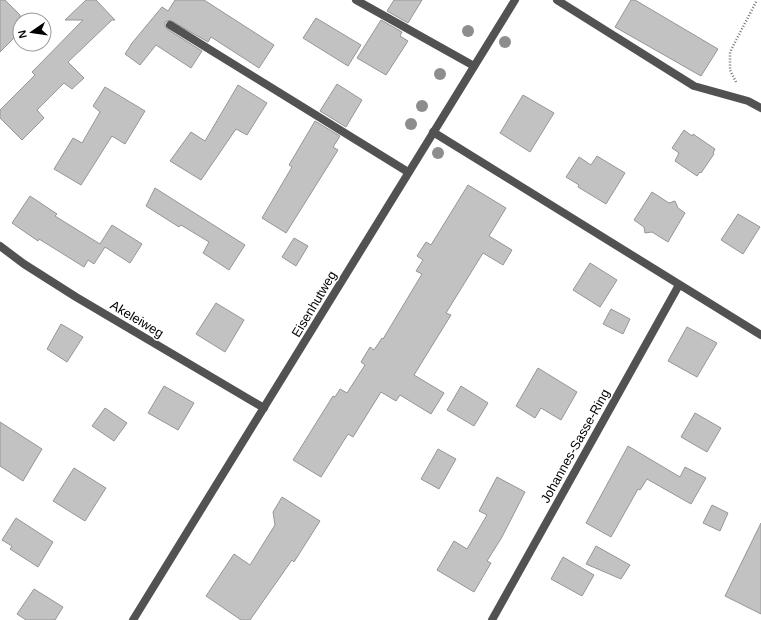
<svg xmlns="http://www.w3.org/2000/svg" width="761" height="620" viewBox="0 0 761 620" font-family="Arial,sans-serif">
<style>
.building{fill:#c2c2c2;stroke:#969696}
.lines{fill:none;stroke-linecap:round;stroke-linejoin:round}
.path{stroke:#747474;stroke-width:2.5;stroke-dasharray:1 2;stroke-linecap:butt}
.service{stroke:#525252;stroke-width:8}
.minor{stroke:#525252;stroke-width:8}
.tertiary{stroke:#525252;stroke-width:8}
.tree{fill:#8d8d8d}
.labels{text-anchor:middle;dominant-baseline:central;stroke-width:3;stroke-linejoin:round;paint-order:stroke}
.street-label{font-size:13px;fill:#000;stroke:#fff}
</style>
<rect width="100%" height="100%" fill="#fff"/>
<!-- building -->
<path class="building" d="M0,0H5L20,15V32L0,52Z
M86,0H96L115,20H112L68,62L84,78L72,89L64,83L37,110L44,118L22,140L0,118V110L35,75L32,72L83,20H65Z
M175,0H204L274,45L259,68L211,37L208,42L170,20L165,22V25L167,29L202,51L191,68L156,45L140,65L125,54L132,43L162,7L168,11Z
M394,0H422L408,23L387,11Z
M631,0H635L718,49L701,76L615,27Z
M316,18L361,45L348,66L303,38Z
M381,20L402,32L400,36L408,41L386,75L357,58Z
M337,84L362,100L346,127L320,111Z
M238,85L267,103L247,135L236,129L201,180L170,161L191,132L205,141Z
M105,87L145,111L125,144L112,136L81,185L54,169L73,138L82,143L100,112L93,106Z
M523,95L554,113L530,152L500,133Z
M315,121L340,136L333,147L338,150L286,233L262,218L292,167L289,165Z
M684,130L692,136L693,134L715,149L713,153L714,154L701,173L700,172L697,176L675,161L679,153L672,148Z
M597,156L625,173L606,204L578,187L579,185L566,177L579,157L591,165Z
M468,185L506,208L489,236L512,250L503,265L483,253L446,313L451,315L414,375L444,393L431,414L400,395L396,401L381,392L353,437L348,434L321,477L293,460L333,396L335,397L340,389L347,393L365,365L361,362L370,347L374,350L382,338L383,339L422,274L416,271L423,260L417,256L426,242L431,245Z
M155,188L245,245L229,270L203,253L209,242L181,225L179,227L146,206Z
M652,192L669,203L675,201L678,208L685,213L668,242L652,232L645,233L644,227L634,220Z
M30,196L57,214L55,216L100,244L112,225L142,244L130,263L105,247L94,264L88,260L84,267L39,239L38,241L12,223Z
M738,214L760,227L743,254L721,240Z
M294,238L308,246L296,266L282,257Z
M590,263L617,280L600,307L573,290Z
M216,303L244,320L225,352L196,334Z
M611,309L630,319L623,334L603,324Z
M61,324L83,337L67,362L47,349Z
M687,327L717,343L697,377L668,361Z
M538,368L577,392L561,420L541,408L535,418L516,406Z
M164,386L194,403L178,430L148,413Z
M461,386L488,403L474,426L447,410Z
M105,408L127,423L114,441L92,426Z
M695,413L721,428L707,452L681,437Z
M0,422L42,449L23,481L0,466Z
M628,446L680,477L685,467L706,478L691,504L647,479L640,490L638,489L611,537L586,523Z
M438,449L456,459L439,489L421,479Z
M74,468L106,488L85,521L53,501Z
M497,477L525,492L502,537L487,561L491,563L474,592L437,570L454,541L467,549L487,515L479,511Z
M282,497L320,521L294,562L292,560L250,620H241L206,596L234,554L250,565L275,525L273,512Z
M712,505L728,513L720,531L703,523Z
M16,518L53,542L38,567L10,549L12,546L2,540Z
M761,523V614L725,596Z
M596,546L630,565L621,579L586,564Z
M563,557L594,575L582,596L551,579Z
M34,589L63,607L55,620H26L17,614Z"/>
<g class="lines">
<!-- path -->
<path class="path" d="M736,82L730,70V52L757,0"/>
<!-- service -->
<path class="service" d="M356,0L474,66
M170,25L408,172
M0,246L24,264L76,297L264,408"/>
<!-- minor -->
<path class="minor" d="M557,0L694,86L748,101L761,108
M433,132L761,335
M492,620L679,285"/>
<!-- tertiary -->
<path class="tertiary" d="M133,620L515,0"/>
</g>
<!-- trees -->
<g class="tree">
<circle cx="468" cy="31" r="6"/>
<circle cx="505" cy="42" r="6"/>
<circle cx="440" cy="74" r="6"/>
<circle cx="422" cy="106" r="6"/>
<circle cx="411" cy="124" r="6"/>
<circle cx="438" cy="153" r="6"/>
</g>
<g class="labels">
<!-- street labels -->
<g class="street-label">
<text transform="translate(314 304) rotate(-59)">Eisenhutweg</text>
<text transform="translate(137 319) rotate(31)">Akeleiweg</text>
<text transform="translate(575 446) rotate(-61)">Johannes-Sasse-Ring</text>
</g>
</g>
<!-- north arrow -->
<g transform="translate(32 32) rotate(257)"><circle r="19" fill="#ffffff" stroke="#999999"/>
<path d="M0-3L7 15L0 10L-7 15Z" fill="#000000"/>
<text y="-6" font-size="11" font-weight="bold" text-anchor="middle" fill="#000000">N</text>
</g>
</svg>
